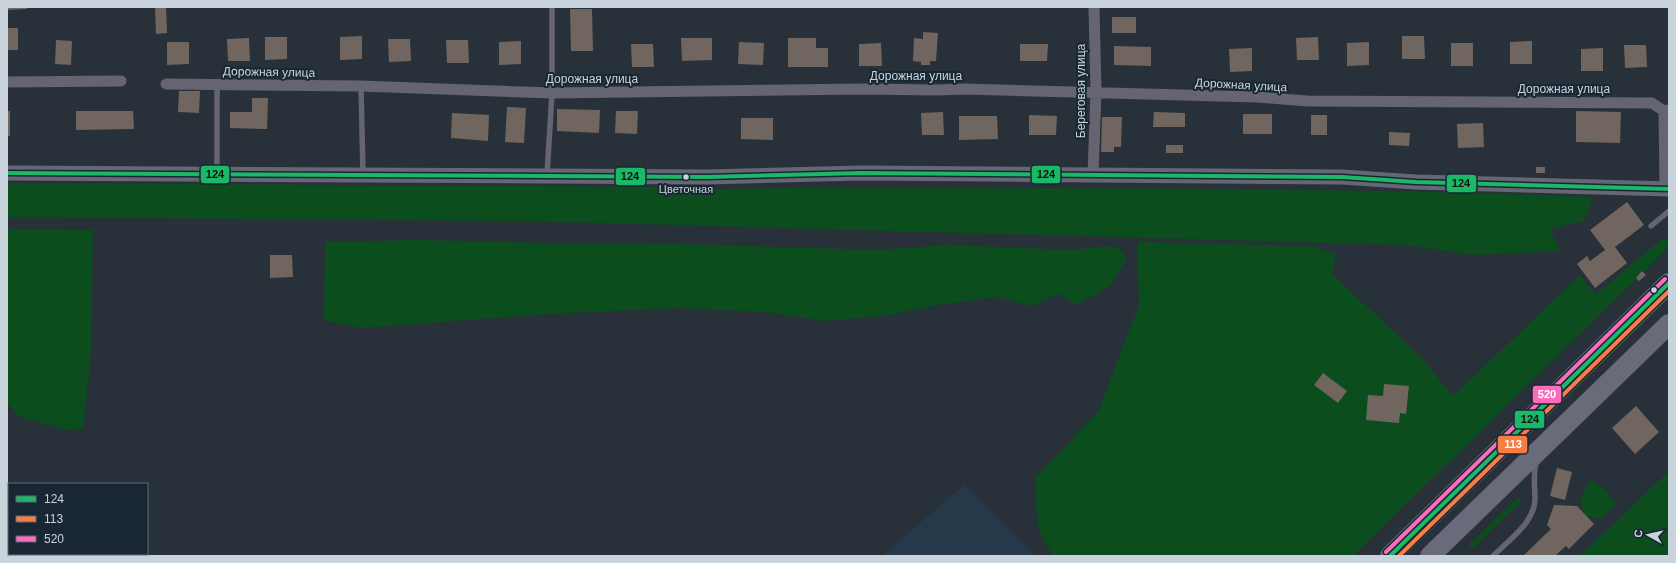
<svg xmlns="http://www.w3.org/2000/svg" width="1676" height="563" viewBox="0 0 1676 563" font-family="Arial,sans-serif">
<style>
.built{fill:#26394a}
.green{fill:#0b4d1c}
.building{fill:#71655f}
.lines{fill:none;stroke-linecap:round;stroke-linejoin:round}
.lane{stroke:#656470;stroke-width:5.5}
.street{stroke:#656470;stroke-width:11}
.secondary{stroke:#666774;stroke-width:15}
.highway{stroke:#696b7a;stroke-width:20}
.bus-1-casing{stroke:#192735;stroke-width:7}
.bus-2-casing{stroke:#192735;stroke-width:7}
.bus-3-casing{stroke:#192735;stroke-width:7}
.bus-1{stroke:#1ab867;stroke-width:4}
.bus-2{stroke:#f77d43;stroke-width:4}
.bus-3{stroke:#fb6dba;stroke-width:4}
.bus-dot{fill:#c9d3dc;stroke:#192735;stroke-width:1.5}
.labels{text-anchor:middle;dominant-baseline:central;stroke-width:4;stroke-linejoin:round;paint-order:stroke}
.bus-label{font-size:11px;fill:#c9d3dc;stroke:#192735}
.street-label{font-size:12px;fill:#c9d3dc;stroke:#192735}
.line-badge{stroke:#192735;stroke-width:1.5}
.badge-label{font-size:11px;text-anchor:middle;font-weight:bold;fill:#fff}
.pale-badge-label{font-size:11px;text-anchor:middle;font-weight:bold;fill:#111}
</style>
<rect width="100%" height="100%" fill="#283139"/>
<!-- built -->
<path class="built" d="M964,485L1036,556H882Z"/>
<!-- green -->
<path class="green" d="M7,183L662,187L686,192L710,189L773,188C1046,189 1320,186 1593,197L1584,221L1550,229L1560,251L1472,255L1407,245L525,221L7,217Z
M7,229L93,230L91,352L83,429L67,430L20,417L7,403Z
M1662,239H1669V247L1353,556H1054C1033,530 1036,508 1036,477L1098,412L1139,305L1137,242L1312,246L1336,255L1332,274L1422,358L1453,396L1580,275L1595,295Z
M421,240L546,243L681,244L877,250L948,245L1072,250L1108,246L1119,248L1127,258L1111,285L1077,305L1059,294L1030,306L998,297L938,305L884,316L824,321L766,312L676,308L548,314L361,328L324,320L325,242Z
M1669,471V556H1580Z
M1592,479L1606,491L1616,505L1601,519L1585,516L1580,503L1586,488Z
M1517,498L1520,499L1521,502L1473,548H1471L1469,546L1470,544Z"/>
<!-- building -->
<path class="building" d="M7,7H27V9L7,10Z
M155,7H166L167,33L156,34Z
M570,9H592L593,51H571Z
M1112,17H1136V33H1112Z
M7,28H18V50H7Z
M923,32L938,33L936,61H930V65H921V62L913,61L914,38L923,39Z
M362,36V59L340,60V37Z
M1402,36H1424L1425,59H1402Z
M265,37H287V59L265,60Z
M1318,37L1319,60H1297L1296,38Z
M249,38L250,61H228L227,39Z
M681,38H712V60L682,61Z
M788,38H816V48H828V67H788Z
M388,39H410L411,61L389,62Z
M56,40L72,41L71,65L55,64Z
M446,40H468L469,63H447Z
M521,41V64L499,65V42Z
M1532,41V64H1510V42Z
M167,42H189V64L167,65Z
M739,42L764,43L763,65L738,64Z
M1369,42V65L1347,66V43Z
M881,43L882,66H859V44Z
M1451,43H1473V66H1451Z
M631,44H653L654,67H632Z
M1020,44H1048L1047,61H1020Z
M1624,45H1646L1647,67L1625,68Z
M1114,46L1151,47V66L1114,65Z
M1252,48V71L1230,72L1229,49Z
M1603,48V71H1581V49Z
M179,91H200L199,113L178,112Z
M252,98H268L267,129L230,128V112H252Z
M507,107L526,108L524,143L505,142Z
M557,109L600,110L599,133L557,131Z
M7,111H10V136H7Z
M76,111H133L134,129L76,130Z
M616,111H638L637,134L615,133Z
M1576,111L1621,112L1620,143L1576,142Z
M943,112L944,135H922L921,113Z
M1154,112L1185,113V127H1153Z
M452,113L489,115L488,141L451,138Z
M1243,114H1272V134H1243Z
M1029,115L1057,116L1056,135H1029Z
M1311,115H1327V135H1311Z
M959,116H997L998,139L959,140Z
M1102,117H1122L1121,147H1114V152H1101Z
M741,118H773V140L741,139Z
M1483,123L1484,147L1458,148L1457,124Z
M1389,132L1410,133L1409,146L1389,145Z
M1166,145H1183V153H1166Z
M1536,167H1545V173H1536Z
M1627,202L1644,225L1615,247L1627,263L1595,288L1577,264L1587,256L1590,261L1605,250L1590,230Z
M270,255H292L293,277L270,278Z
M1642,271L1646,275L1639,281L1636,278Z
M1323,373L1347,391L1338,403L1314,385Z
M1384,384L1409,386L1406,414L1400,413L1399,423L1366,420L1368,395L1383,396Z
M1636,406L1659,432L1635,454L1612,428Z
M1557,468L1572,472L1565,500L1550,496Z
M1554,505L1577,506L1594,524L1569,549L1566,546L1555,556H1523L1551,529L1547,525Z"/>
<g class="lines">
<!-- lane -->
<path class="lane" d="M361,86L363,174
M217,174V84
M547,175L552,93V7
M1651,226L1669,211
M1493,556C1508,541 1534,523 1535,500C1535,487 1533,476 1536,463"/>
<!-- street -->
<path class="street" d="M7,82L121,81
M166,84L361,86L552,93L862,89L938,90L965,89L1257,97L1307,101L1652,103L1664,111
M1093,175L1096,92L1094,7
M1665,189L1664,111L1669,110"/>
<!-- secondary -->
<path class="secondary" d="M7,173L707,177L861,173L1093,175L1342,177L1416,182L1669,189"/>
<!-- highway -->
<path class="highway" d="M1390,556L1669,283
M1430,556L1669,324"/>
<!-- bus-1 casing -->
<g class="bus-1-casing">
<path id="bus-1" d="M7,173L707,177L861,173L1342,177L1416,182L1669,189
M1390,556L1669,283"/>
</g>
<!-- bus-2 casing -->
<g class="bus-2-casing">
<path id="bus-2" d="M1399,556L1669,291"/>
</g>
<!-- bus-3 casing -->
<g class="bus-3-casing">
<path id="bus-3" d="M1386,552L1665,279"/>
</g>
<!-- bus-1 -->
<use href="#bus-1" class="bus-1"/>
<!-- bus-2 -->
<use href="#bus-2" class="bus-2"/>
<!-- bus-3 -->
<use href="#bus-3" class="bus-3"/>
</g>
<!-- markers -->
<g class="bus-dot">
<circle cx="686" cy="177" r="3.5"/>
<circle cx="1654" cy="290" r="3.5"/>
</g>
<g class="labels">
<!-- bus labels -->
<g class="bus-label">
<text x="686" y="189">Цветочная</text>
</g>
<!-- street labels -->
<g class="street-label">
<text transform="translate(269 72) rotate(1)">Дорожная улица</text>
<text x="916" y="76">Дорожная улица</text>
<text x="592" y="79">Дорожная улица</text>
<text transform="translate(1241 85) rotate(3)">Дорожная улица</text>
<text x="1564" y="89">Дорожная улица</text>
<text transform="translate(1081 91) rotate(-90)">Береговая улица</text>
</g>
</g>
<g class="line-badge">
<rect x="200" y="165" width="30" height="19" rx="4" fill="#1ab867"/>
<rect x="1031" y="165" width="30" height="19" rx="4" fill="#1ab867"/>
<rect x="615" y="167" width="31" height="19" rx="4" fill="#1ab867"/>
<rect x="1446" y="174" width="31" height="19" rx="4" fill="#1ab867"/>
<rect x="1532" y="385" width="30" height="19" rx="4" fill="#fb6dba"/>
<rect x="1514" y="410" width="31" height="19" rx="4" fill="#1ab867"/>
<rect x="1497" y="435" width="31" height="19" rx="4" fill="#f77d43"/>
</g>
<g class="badge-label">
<text x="1547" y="398">520</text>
<text x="1513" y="448">113</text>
</g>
<g class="pale-badge-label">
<text x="215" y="178">124</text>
<text x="1046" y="178">124</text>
<text x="630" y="180">124</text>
<text x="1461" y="187">124</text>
<text x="1530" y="423">124</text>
</g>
<!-- border -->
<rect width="1676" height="563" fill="none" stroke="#c9d3dc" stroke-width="16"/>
<!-- legend -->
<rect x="8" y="483" width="140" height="72" fill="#192735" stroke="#5f6c78"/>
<rect x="16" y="496" width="20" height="6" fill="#1ab867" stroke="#5f6c78"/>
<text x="44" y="503" font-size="12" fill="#c9d3dc">124</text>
<rect x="16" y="516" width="20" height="6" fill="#f77d43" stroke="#5f6c78"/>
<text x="44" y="523" font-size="12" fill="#c9d3dc">113</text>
<rect x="16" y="536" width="20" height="6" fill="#fb6dba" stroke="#5f6c78"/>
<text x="44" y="543" font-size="12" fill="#c9d3dc">520</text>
<!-- north arrow -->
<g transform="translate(1648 535) rotate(278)" stroke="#192735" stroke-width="3" paint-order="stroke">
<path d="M0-3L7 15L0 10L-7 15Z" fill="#c9d3dc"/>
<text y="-6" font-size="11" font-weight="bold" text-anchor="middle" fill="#c9d3dc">С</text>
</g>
</svg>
